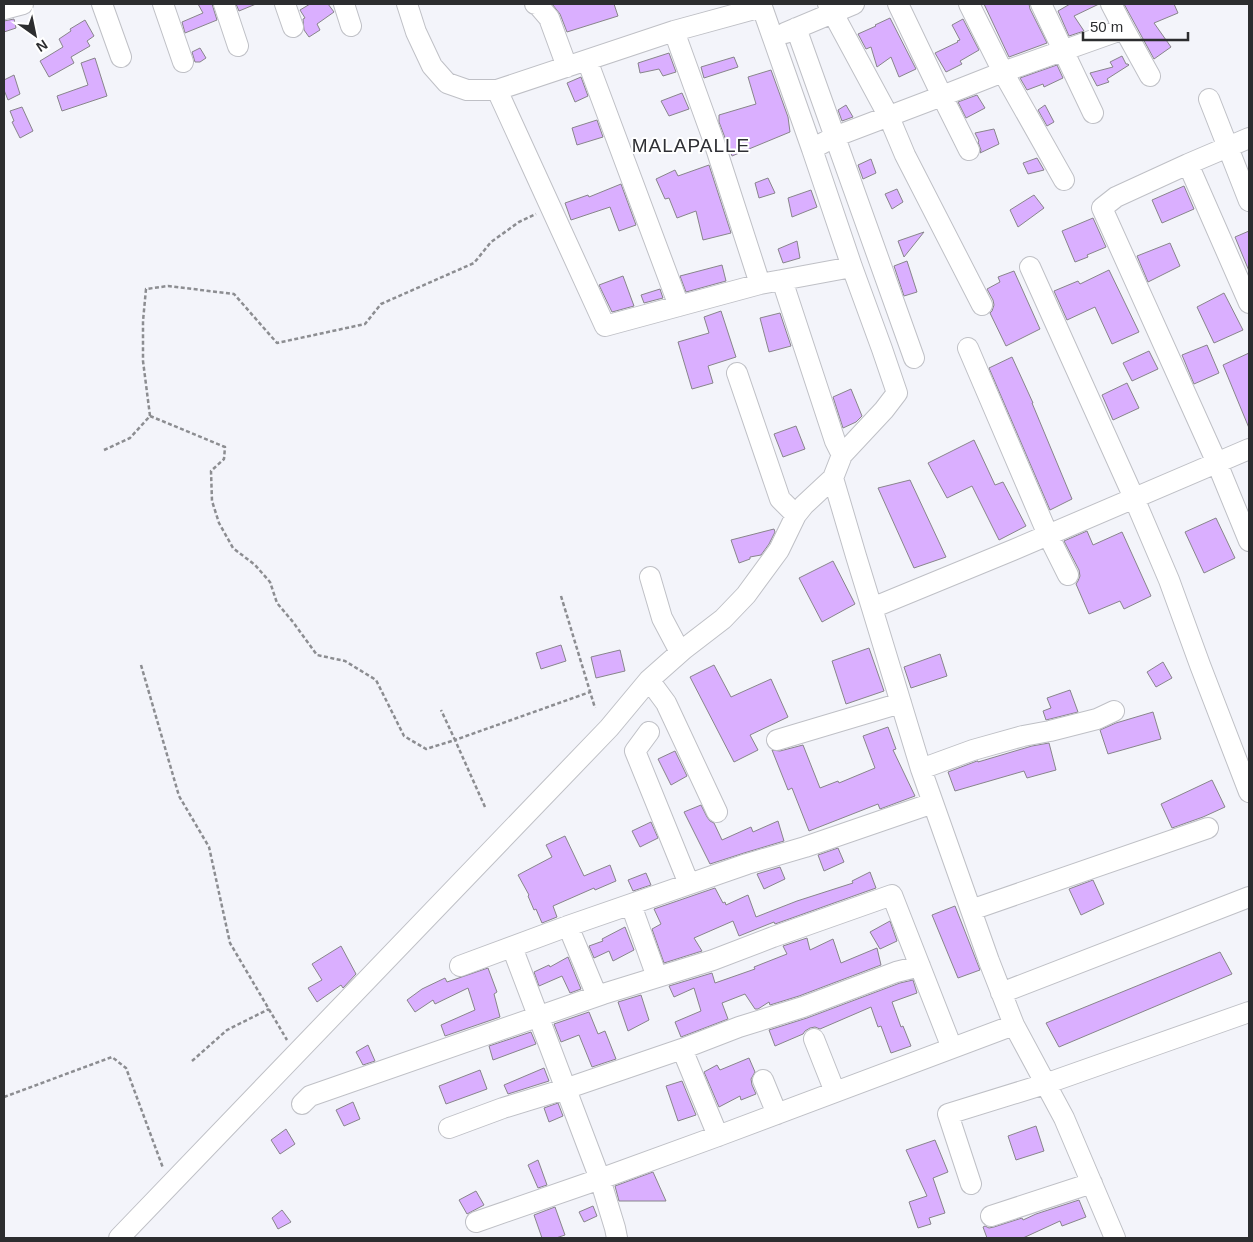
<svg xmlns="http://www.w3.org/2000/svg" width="1253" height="1242" viewBox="0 0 1253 1242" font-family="Arial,sans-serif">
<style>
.building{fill:#daafff;stroke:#88858b}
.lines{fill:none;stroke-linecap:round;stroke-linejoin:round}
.minor-casing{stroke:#bfc0c6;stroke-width:22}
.path{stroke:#8c8d91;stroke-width:2.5;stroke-dasharray:4 2.5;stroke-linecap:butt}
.minor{stroke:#fff;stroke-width:20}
.labels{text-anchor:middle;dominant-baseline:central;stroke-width:4;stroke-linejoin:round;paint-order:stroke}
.quarter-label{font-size:19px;letter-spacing:1px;fill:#2e2f34;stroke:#fff}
</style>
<rect width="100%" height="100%" fill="#f3f4fa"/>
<!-- building -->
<path class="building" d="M198,4H212L217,20L185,33L182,22L203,13Z
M236,4H256L239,11Z
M310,4H328L334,12L317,24L320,30L309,37L304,30L303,19L305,18L300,10Z
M552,4H614L618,16L567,32L560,14Z
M984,4H1029L1030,9L1047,43L1009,57Z
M1070,4H1099L1074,16L1084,31L1069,36L1058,11Z
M1124,4H1174L1178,13L1154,23L1171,47L1154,59Z
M890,18L916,69L899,77L891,57L877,67L871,47L866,49L858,34L876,26L875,25Z
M14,19L16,28L4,32V21Z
M963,19L979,50L960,61L962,64L946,72L935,53L958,42L957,41L960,40L952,25Z
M85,20L94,36L87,41L90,46L71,57L74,63L49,77L40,61L63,47L59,39L71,31L70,29Z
M200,48L206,58L200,62H195L192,52Z
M669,53L676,72L663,76L659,69L640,73L638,63Z
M1122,56L1126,64H1128L1129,65L1107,79L1109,82L1097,86L1090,73L1113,67L1110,62Z
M734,57L738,67L704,78L701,67Z
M95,58L107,96L62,111L57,96L88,85L81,63Z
M1057,65L1063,78L1044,87L1043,84L1027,90L1020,78Z
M771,70L788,117L790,132L732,156L719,122V115L756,104L748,77Z
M14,75L20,94L8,100L4,90V80Z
M581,77L588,96L575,102L567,83Z
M682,93L689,109L669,116L661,101Z
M977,95L985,108L966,118L958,102Z
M846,105L853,117L842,121L838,110Z
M1045,105L1054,122L1047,126L1038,110Z
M22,107L33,131L20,138L12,122L14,121L10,111Z
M597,120L603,137L577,145L572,128Z
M994,129L999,144L980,153L981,150L978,142L979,141L975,133Z
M1037,158L1044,170L1028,174L1023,163Z
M871,159L876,173L863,179L858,165Z
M709,165L731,233L703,240L696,211L677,218L669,198L665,199L656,179L675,170L678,176Z
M768,178L775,193L759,198L755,183Z
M621,184L636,225L619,231L610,207L571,220L565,203L588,195L589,197Z
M1184,186L1194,209L1162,223L1152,200Z
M897,189L903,202L892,209L885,194Z
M811,190L817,207L792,217L788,198Z
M1034,195L1044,208L1018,227L1010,210Z
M1093,218L1106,247L1087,255L1088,257L1075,262L1062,231Z
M1249,231V271L1235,237Z
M924,232L904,257L898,241Z
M797,241L800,258L783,263L778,249Z
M1170,243L1180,266L1148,282L1137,256Z
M907,261L917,292L904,296L894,266Z
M722,265L726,281L686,292L680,276Z
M1109,270L1139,332L1112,344L1095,307L1067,320L1054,291L1078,281L1080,284Z
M1014,271L1040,329L1006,346L990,313L992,311L994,305L993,300L987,289L1000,282L998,277Z
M623,276L634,306L612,312L599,285Z
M660,289L663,298L644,303L641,295Z
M1224,293L1243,330L1214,343L1197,307Z
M721,311L736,357L708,366L713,383L692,389L678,342L709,333L704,317Z
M780,313L791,346L769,352L760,318Z
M1207,345L1219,373L1194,384L1182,355Z
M1149,351L1158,369L1132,381L1123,363Z
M1249,353V428L1223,365Z
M1012,357L1033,403H1032L1072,499L1050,510L989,368Z
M1127,383L1139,408L1113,420L1102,395Z
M851,389L862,416L856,422L843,428L833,397Z
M796,426L805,449L783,457L774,434Z
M974,440L995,485L1003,482L1026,526L999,540L972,486L947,498L928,463Z
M910,480L946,557L914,568L878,488Z
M1216,518L1235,558L1204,573L1185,532Z
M774,529L775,532L769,544L761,555L750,557V559L739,563L731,540Z
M1087,531L1093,545L1122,532L1151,596L1124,609L1120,601L1089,614L1076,584L1078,581L1080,576L1079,570L1064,541Z
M833,561L855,604L822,622L799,578Z
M561,645L566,661L541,669L536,653Z
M869,648L884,691L846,704L832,661Z
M620,650L625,671L596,678L591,657Z
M940,654L947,676L911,688L904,667Z
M1163,662L1172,678L1156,687L1147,672Z
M714,665L731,697L771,679L788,717L750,735L758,750L734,762L690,677Z
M1070,690L1078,712L1046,720L1043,711L1051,708L1047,698Z
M1153,712L1161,739L1108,754L1100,730L1116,723Z
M888,727L896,749L893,750L915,796L880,809L878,804L809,831L792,788L788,790L772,750L780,751L803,745L820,788L838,781L839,783L875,768L863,736Z
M1049,743L1056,770L1027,778L1024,771L955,791L948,772L977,761H978V762L1032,746Z
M675,751L687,776L671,785L658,759Z
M1212,780L1225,807L1203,817L1172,828L1161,804Z
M701,805L707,817L710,821L714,823L722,840L751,827L753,832L778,821L784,841L744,853L710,864L684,812Z
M651,822L658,838L640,847L632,831Z
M565,836L584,876L610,865L616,881L595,890L594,888L553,906L557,917L542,923L536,909L534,910L528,896L529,895L518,875L552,857L546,845Z
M838,848L844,862L824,871L818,855Z
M780,867L785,879L764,889L757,874Z
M870,872L876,888L775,924L774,922L739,936L733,921L694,938L702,951L664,963L652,929L661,924L654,909L715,888L723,903L725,902L726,905L748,895L756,917L797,901L853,883L852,881Z
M646,873L651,885L633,891L628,880Z
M1093,880L1104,904L1081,915L1069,889Z
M955,906L980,970L958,978L932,915Z
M890,921L897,941L880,949L870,932Z
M625,927L634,950L613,961L609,951L594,958L589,946L603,941L602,939Z
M807,938L810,950L833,939L841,963L877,948L881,965L799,996L770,1005L769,1002L758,1009H755L745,994L722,1003L728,1019L681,1037L675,1022L701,1011L694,988L674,997L669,986L712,973L715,983L755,969L754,967L787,954L783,946Z
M341,946L356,974L343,988L341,985L317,1002L308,988L322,980L312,964Z
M1220,952L1232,974L1059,1047L1046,1023Z
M568,957L581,989L570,993L562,976L539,986L534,972L549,965L550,967Z
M488,968L497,992L494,994L500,1017L445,1036L441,1025L475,1010L468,988L435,1004L433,1000L415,1012L407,1000L422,989L445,978L447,982Z
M913,980L917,993L892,1002L901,1027L903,1026L911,1046L891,1053L881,1026L878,1027L871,1007L820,1029L815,1027L810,1028L805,1031L803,1034L775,1046L769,1030L807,1018L900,983Z
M641,995L649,1020L628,1031L618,1002Z
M589,1012L598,1034L605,1031L616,1059L592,1067L579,1035L561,1042L554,1024Z
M531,1032L536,1044L493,1060L489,1046Z
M368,1045L375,1061L363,1065L356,1052Z
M749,1058L755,1072L751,1079L752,1085L756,1094L741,1100L740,1096L719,1107L704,1072L717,1065L720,1070Z
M544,1068L549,1081L508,1094L504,1085Z
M480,1070L487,1089L446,1104L439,1086Z
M682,1081L696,1115L678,1121L666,1086Z
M353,1102L360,1119L344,1126L336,1110Z
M558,1103L563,1116L549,1122L544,1108Z
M1036,1126L1044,1151L1016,1160L1008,1136Z
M286,1129L295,1144L280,1154L271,1140Z
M935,1140L948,1172L933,1178L945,1213L929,1218L931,1224L918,1228L909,1202L927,1196L906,1150Z
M538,1160L547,1185L538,1188L528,1165Z
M653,1172L666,1201H619L615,1186Z
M476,1191L484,1205L467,1214L459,1200Z
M1079,1200L1086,1217L1062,1226L1060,1221L1023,1238H987L983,1227L985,1226L989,1228L994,1227L1022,1218L1023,1220L1036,1214Z
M593,1206L597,1216L584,1222L579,1212Z
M555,1207L565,1235L556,1238H542L534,1215Z
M282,1210L291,1222L278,1229L272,1218Z"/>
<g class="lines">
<!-- minor casing -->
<g class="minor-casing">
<path id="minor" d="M102,4L121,57
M163,4L183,62
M224,4L238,46
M285,4L293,27
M344,4L351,26
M407,4L416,32L432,66L447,83L467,90H497L674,31L713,139L760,284L782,280
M535,4H537L549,18L567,67
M828,4L889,117L905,155L982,305
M898,4L942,96L969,150
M969,4L1003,72L1064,180
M1041,4L1093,113
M1111,4L1124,29
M4,9L23,4
M796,28L914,358
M674,31L762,7L812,149L834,137L942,96L1003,72L1124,29L1150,76
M785,33L854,4
M587,60L679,306
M497,90L605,326L760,284
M1209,99L1249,201
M1249,138L1188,164L1116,197L1102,208L1217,463L1249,541
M812,149L852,267L882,349L897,393L884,410L842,455L833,478L856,556L872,608L1013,550L1249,449
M1188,164L1249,303
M1030,267L1134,498L1169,580L1200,665L1249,792
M968,348L1048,535L1068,575
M737,373L780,499L796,515L804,505L833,478
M842,455L835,441L782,280L852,267
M650,577L662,618L680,652
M872,608L921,769L989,961L1014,1025L1064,1118L1115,1238
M649,680L666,703L717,812
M649,732L635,751L689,884
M777,740L901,703
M921,769L973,750L1023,736L1050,731L1097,719L1114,711
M631,905L657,977
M971,910L1208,828
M568,926L597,996
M512,947L600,1179L615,1228L617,1238
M460,966L568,926L747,864L805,847L933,803
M1001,993L1249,897
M814,1039L835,1092
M682,1049L718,1136
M763,1080L777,1114
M302,1104L310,1096L603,994L713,960L773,937L892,895L952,1048
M449,1128L503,1108L565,1089L682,1049L739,1027L803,1007L896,972L920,966
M971,1184L948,1114L1045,1084L1249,1012
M991,1216L1092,1183
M476,1222L600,1179L718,1136L1014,1025
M119,1238L609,728L649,680L684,649L723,619L746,595L779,550L796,515"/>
</g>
<!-- path -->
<path class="path" d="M150,416L225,447L224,459L211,471L212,501L219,523L233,548L255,565L270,582L277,603L293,622L317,655L345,661L376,680L404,736L426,749L455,740L441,710
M104,450L130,438L150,416L143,361V321L146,289L168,286L234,294L277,343L365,324L381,304L474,263L491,242L519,222L536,214
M561,596L595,708
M141,665L179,796L209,847L230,943L287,1040
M485,807L455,740L590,692
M192,1061L227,1030L269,1009
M4,1097L112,1057L126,1068L163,1168"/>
<!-- minor -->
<use href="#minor" class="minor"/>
</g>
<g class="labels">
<!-- quarter labels -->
<g class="quarter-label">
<text x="691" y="145">MALAPALLE</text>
</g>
</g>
<!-- border -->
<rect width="1253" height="1242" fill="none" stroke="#2c2d2f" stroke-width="10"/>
<!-- north arrow -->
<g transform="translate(35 35) rotate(147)" stroke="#ffffff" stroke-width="4" paint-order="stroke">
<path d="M0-4L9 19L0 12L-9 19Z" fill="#2c2d2f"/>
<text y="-8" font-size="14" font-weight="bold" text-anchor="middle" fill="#2c2d2f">N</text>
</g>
<!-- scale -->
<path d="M1083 32v8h105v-8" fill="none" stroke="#2c2d2f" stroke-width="2.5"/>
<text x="1090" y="32" font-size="15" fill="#2c2d2f" stroke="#ffffff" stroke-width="4" paint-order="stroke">50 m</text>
</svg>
